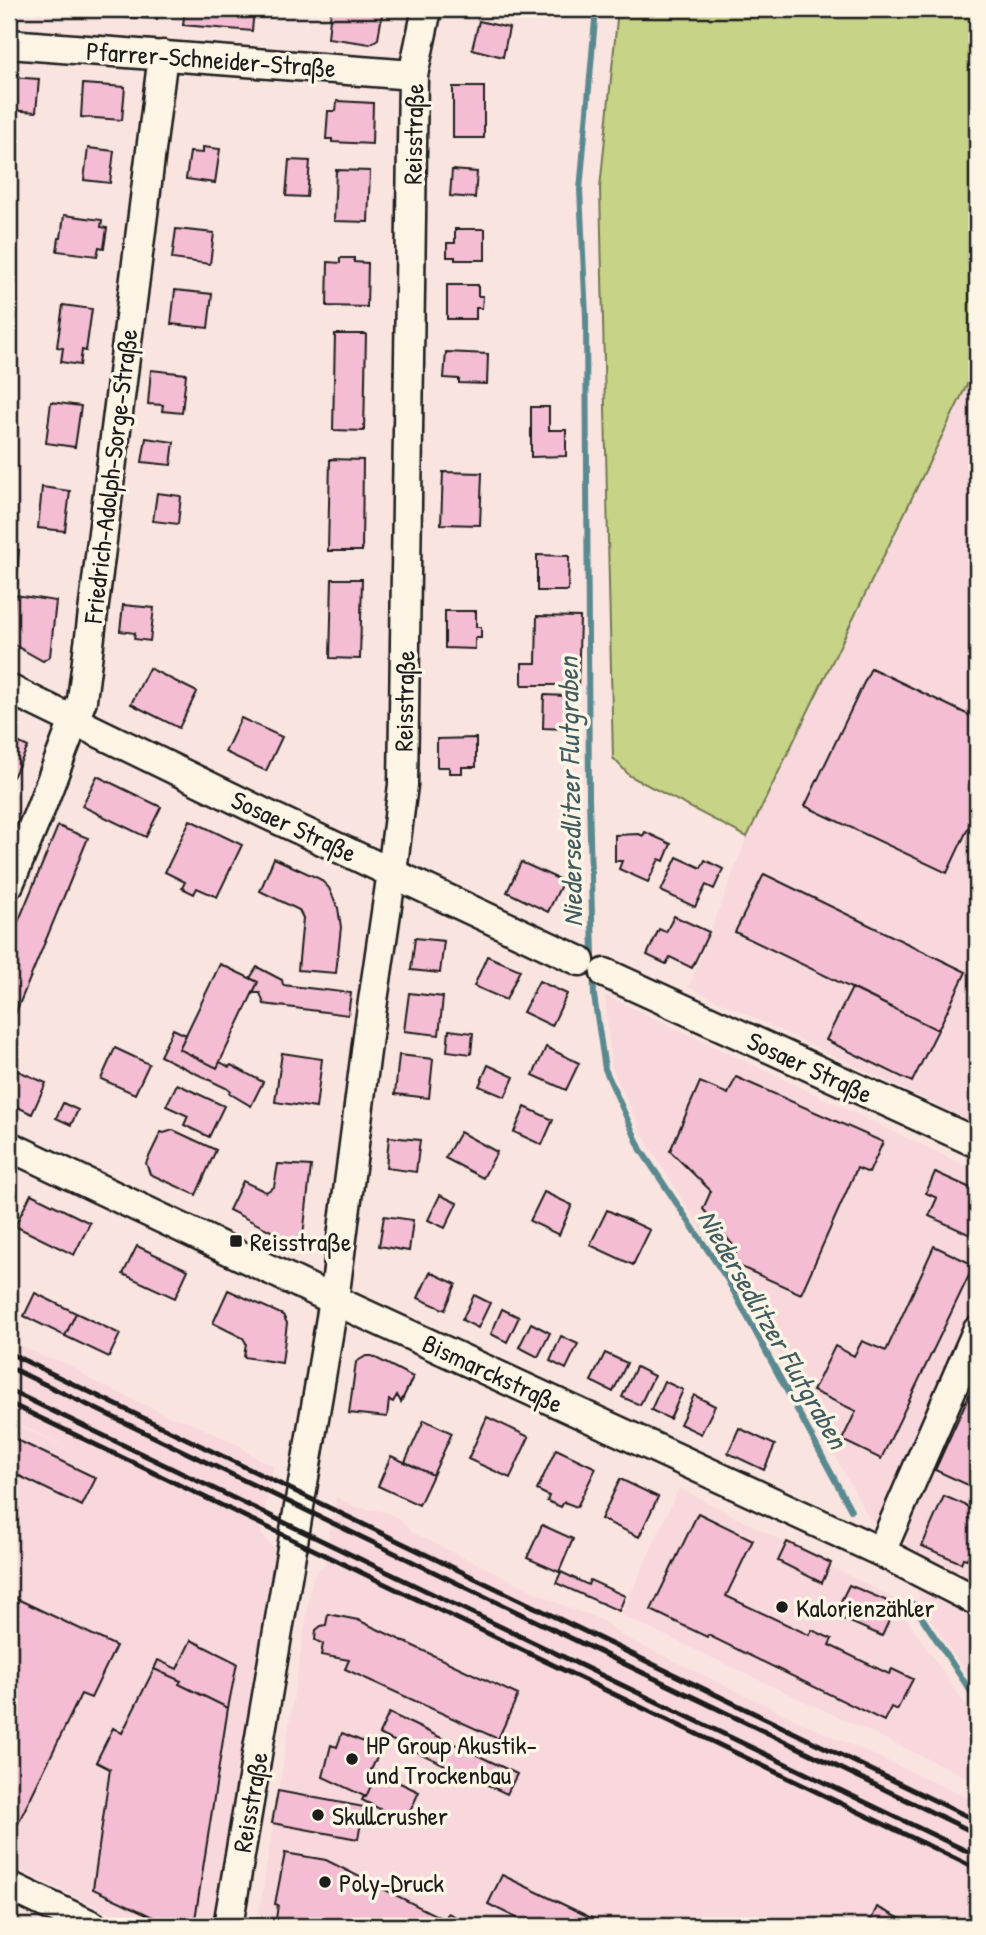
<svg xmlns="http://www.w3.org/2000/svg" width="986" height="1935" viewBox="0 0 986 1935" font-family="'Patrick Hand',sans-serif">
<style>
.built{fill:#f8d8dc}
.green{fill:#c7d387;stroke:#727852;stroke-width:2}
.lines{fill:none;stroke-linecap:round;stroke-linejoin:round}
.stream{stroke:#5a8a90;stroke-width:6}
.building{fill:#f4bdd3;stroke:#1c1c1c;stroke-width:2}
.minor-casing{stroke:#1c1c1c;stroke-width:33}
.minor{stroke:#fcf5e5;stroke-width:28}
.rail{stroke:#1c1c1c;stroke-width:5}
.poi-dot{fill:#1c1c1c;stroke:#fcf5e5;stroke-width:2.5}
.labels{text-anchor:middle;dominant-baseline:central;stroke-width:7;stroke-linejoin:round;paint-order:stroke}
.street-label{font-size:26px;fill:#1c1c1c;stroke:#fcf5e5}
.poi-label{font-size:26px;fill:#1c1c1c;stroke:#fcf5e5;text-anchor:start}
.water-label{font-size:28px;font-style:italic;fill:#405c60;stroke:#fcf5e5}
</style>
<rect width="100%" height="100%" fill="#fae4e0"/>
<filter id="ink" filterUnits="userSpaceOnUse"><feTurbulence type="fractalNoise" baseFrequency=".0143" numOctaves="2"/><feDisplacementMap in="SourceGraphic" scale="14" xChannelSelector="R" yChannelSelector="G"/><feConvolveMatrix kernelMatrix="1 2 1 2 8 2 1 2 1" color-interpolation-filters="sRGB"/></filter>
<g filter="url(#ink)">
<!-- built -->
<path class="built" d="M977,364V1124L689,987L747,837Z
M605,995L977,1171V1690L921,1605L906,1543L870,1520L773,1342L649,1146L611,1066Z
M9,1340L46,1358L61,1361L80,1371L89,1379L175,1419L186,1420L242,1447L251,1455L273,1466L261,1534L275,1549L215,1926H135L9,1865V1421L73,1451L9,1419Z
M679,1488L893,1598L977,1722V1782L621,1615Z
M336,1497L355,1507L386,1512L398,1518L413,1533L571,1609L588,1614L603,1621L620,1635L801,1722L977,1802V1926H257L313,1575L324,1565Z"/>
<!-- green -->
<path class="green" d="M618,9H977V364L747,837L630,776L613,758L600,188Z"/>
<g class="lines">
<!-- stream -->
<path class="stream" d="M596,9L580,190L586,317L589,797L594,996L605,1069L641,1150L727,1279L851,1510
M913,1604L977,1701"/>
</g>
<!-- building -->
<path class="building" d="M16,9H69V13L16,10Z
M104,9H161V11L157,10V19L104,16Z
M185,9H254L252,31L183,25Z
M331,9H385H383L378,39L370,44L328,38Z
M479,21L509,28L503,57L472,49Z
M9,77L39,79L36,112L9,110Z
M83,84L125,87L122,120L81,117Z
M453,87H484V138H453Z
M337,101L373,103L372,144L332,142V139H326L328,111H336Z
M203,147L220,149L215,183L186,179L190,152L203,153Z
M88,148L114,151L110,183L84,180Z
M289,160L310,161L307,197L286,196Z
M336,170L370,171L368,222L334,221Z
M452,170L477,172L475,198L450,196Z
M64,215L102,220L101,227L107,228L104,248L99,247L97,256L57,251L59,238H61Z
M176,229L214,233L210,264L172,259Z
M455,229H485V260H455V257H447V243H455Z
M340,258H354V262L368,263L367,307L327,306L328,262L340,263Z
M447,285H478V296H483L482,308H476V319H447Z
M175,290L212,294L208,328L171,324Z
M63,305L92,309L86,351L82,350L80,365L61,362L63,348L57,347Z
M335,334H366L364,431L333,430Z
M446,352L488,354L487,384L459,383V379L444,378Z
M151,370L186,374L182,413L162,411L163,405L148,404Z
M51,402L81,406L75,447L46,443Z
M531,407H549V430H566V456L531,457Z
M146,438L174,442L171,465L142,462Z
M330,459L363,460L362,551H328Z
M443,472L482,473L480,525L441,524Z
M42,487L70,491L65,531L38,528Z
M157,493L181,496L178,524L153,521Z
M9,549L19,550L16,586L9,585Z
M537,555L569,556L568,591H537Z
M332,579H362L360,659L330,658Z
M15,595L56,601L50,656L43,661L9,642V626L13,618Z
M123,605L154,608L150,641L134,639L135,633L120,631Z
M445,611H476V627H481V638H475V649L445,648Z
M537,616L580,617L578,691L563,690V685H522V663H536Z
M149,668L197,692L179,728L131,704Z
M871,668L977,719V809L947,873L805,806Z
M544,695L567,696L566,729L543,728Z
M241,718L282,737L266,771L225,752Z
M9,738L28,747L13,777L9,775Z
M476,738V767H462V773H449V767H437V739Z
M97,776L161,807L146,837L82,806Z
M190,820L242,845L217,897L197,888L194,894L182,888L185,882L165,872Z
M58,826L88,838L9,1029V944Z
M645,832L671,844L664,861L659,859L648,882L619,869L622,861H615V835L639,834L643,836Z
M677,857L701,868L705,860L723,869L714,889L706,885L695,907L661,891Z
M274,858L320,879L329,888L338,908L341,927L336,973L298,970L303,918L299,910L260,891Z
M521,862L563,881L548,912L507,892Z
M764,874L966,972L938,1030L735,932Z
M674,916L709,932L692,968L670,957L666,964L647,955L659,929L666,932Z
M415,938L444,941L440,973L411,970Z
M487,956L520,970L506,1000L474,986Z
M220,964L258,982L217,1068L179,1049Z
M257,967L282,980L283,985L351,993L348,1015L264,1004L260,993H253L258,982L250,978Z
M539,981L567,994L552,1026L523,1012Z
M852,988L938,1030L912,1082L826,1040Z
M409,993L443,997L439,1035L404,1031Z
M173,1029L186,1035L179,1049L217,1068L220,1062L229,1067L231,1065L263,1082L251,1106L229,1093L230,1090L160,1056Z
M449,1030L473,1033L471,1054L447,1051Z
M546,1047L579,1063L566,1090L533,1075Z
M115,1048L149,1064L135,1094L101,1079Z
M282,1053L322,1059L316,1108L275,1102Z
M399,1055L433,1059L429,1098L395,1094Z
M488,1065L514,1077L505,1097L479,1086Z
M9,1067L46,1083L32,1114L9,1103Z
M736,1077L883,1142L869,1173L857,1168L801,1294L732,1263L737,1250L703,1209L711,1191L670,1151L700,1082L728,1094Z
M177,1084L224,1106L209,1137L184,1125L188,1116L166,1106Z
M63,1103L78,1110L71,1125L56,1118Z
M525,1107L553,1120L542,1145L514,1132Z
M173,1130L216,1150L196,1195L150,1174L146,1163L161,1132L164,1133Z
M460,1132L497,1152L483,1178L445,1158Z
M389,1137L420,1140L416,1172L386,1168Z
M278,1164L311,1166L303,1236L293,1242L229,1210L243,1181L266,1192L274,1187Z
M935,1172L977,1191V1238L929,1216L937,1198L926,1193Z
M544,1192L572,1205L559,1235L530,1221Z
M31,1194L90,1223L74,1255L15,1226Z
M440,1195L457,1203L445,1228L428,1220Z
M607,1210L650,1230L633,1265L590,1245Z
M384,1216L413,1220L409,1251L379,1246Z
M137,1246L188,1270L175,1298L123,1274Z
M934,1246L974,1265L881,1459L842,1440L856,1411L813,1391L835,1346L854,1356L862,1341L886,1351Z
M430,1272L456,1284L445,1310L418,1298Z
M228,1290L283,1315L287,1323L282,1363L244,1357L246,1343L243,1338L213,1323Z
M35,1293L76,1313L65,1336L24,1316Z
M474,1295L490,1303L478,1328L462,1320Z
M502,1309L519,1317L507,1342L491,1334Z
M76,1313L120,1334L109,1357L65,1336Z
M531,1323L550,1333L538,1357L519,1347Z
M561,1336L578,1344L566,1369L550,1361Z
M605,1353L627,1363L613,1392L591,1381Z
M366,1356H372L413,1377L401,1402L397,1395L393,1402L389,1400L387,1417L349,1413L356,1362Z
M636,1367L654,1376L640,1405L622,1397Z
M664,1381L683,1390L670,1419L651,1410Z
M694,1395L715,1406L701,1434L680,1424Z
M969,1395L977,1399V1489L935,1470Z
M487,1417L529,1437L510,1478L468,1459Z
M424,1420L452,1433L433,1475L405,1462Z
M739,1428L775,1445L764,1470L728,1453Z
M9,1436L96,1478L82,1506L9,1471Z
M556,1449L596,1468L577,1507L564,1502L561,1507L547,1501L549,1496L537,1490Z
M391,1456L433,1475L419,1505L378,1486Z
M620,1479L658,1497L639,1537L601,1519Z
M944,1496L977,1510L975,1521L977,1522V1537L967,1559L963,1558L961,1563L922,1546Z
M698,1513L753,1540L726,1596L809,1635L812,1630L832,1639L829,1645L889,1674L892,1669L913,1679L897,1710L891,1707L884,1721L708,1635L707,1637L651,1610Z
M542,1525L573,1539L559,1572L527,1558Z
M787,1542L831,1563L822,1583L778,1561Z
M561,1572L588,1585L590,1580L625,1596L619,1611L556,1583Z
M849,1585L885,1600L893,1612L882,1636L841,1618L837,1609Z
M9,1595L116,1646L91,1698L81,1694L9,1842Z
M328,1614L358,1620L518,1695L498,1739L345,1669L349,1660L321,1655L323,1644L315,1640L316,1630L321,1626L326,1625Z
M191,1640L237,1663L228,1708L179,1684L181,1681L154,1669L158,1660L177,1669Z
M154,1669L181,1681L179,1684L228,1708L194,1926H172L93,1889L110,1769L96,1762L113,1728L122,1733Z
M389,1713L517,1774L507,1794L379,1734Z
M342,1733L381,1749L371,1770L377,1772L366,1797L323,1777L331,1745L337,1747Z
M377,1772L419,1792L405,1822L362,1800L364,1796L366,1797Z
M278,1791L364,1807L358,1839L272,1823Z
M285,1853L326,1860L445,1920L448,1913L464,1921L461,1926H275L278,1905L275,1904Z
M502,1875L608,1926H533L488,1904Z
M877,1907L915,1926H868Z"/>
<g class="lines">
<!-- minor casing -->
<g class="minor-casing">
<path id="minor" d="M9,44L413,75
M9,689L266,814L580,961
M9,884L40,810L82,700L163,55
M605,973L977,1143
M9,1146L334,1300L881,1552L977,1601
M881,1552L977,1331
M9,1886L93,1926
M228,1926L334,1300L369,1028L392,872L403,785L413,75L427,9"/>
</g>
<!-- minor -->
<use href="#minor" class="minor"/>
<!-- rail -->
<path class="rail" d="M9,1353L977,1821
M9,1367L977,1834
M9,1390L977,1856
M9,1403L977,1869"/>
</g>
</g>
<!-- markers -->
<g class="poi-dot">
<rect x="229" y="1234" width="14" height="14" rx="3.5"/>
<circle cx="782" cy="1607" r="7"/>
<circle cx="352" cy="1759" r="7"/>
<circle cx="318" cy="1815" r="7"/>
<circle cx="325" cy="1882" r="7"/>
</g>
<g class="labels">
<!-- street labels -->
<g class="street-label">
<text transform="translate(211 59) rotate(4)">Pfarrer-Schneider-Straße</text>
<text transform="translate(413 134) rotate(-89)">Reisstraße</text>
<text transform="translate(110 476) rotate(-83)">Friedrich-Adolph-Sorge-Straße</text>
<text transform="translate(404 701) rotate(-89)">Reisstraße</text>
<text transform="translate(294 826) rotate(25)">Sosaer Straße</text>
<text transform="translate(810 1067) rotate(25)">Sosaer Straße</text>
<text transform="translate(493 1373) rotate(25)">Bismarckstraße</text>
<text transform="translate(250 1802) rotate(-80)">Reisstraße</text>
</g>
<!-- poi labels -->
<g class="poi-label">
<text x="250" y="1241">Reisstraße</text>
<text x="796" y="1607">Kalorienzähler</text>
<text x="366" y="1744">HP Group Akustik-<tspan x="366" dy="30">und Trockenbau</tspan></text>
<text x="332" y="1815">Skullcrusher</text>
<text x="339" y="1882">Poly-Druck</text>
</g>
<!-- water labels -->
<g class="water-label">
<text transform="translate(570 792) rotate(-91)">Niedersedlitzer Flutgraben</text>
<text transform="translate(773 1329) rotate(60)">Niedersedlitzer Flutgraben</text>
</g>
</g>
<!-- margin -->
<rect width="986" height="1935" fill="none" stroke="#fcf5e5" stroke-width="35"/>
<rect x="18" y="18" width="951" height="1900" fill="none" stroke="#1c1c1c" stroke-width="2.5" filter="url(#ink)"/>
</svg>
